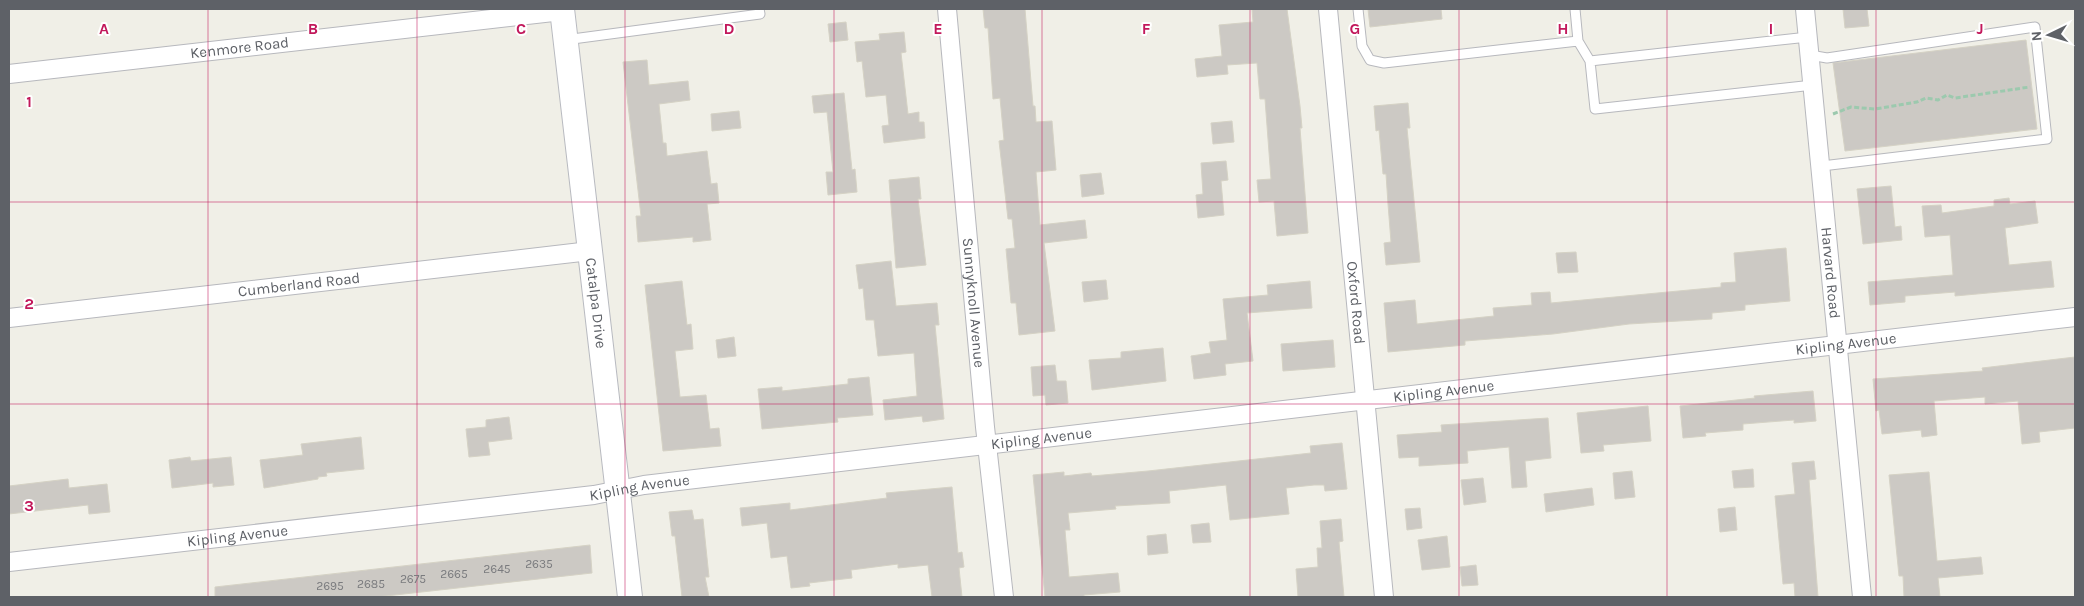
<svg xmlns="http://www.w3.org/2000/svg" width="2084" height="606" viewBox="0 0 2084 606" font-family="Karla,sans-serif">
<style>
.building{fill:#ccc9c4;stroke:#d5d2c5}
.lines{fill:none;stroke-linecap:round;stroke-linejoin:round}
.lane-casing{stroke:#b7b8bd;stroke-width:11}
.street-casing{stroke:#b7b8bd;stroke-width:20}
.secondary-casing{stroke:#b8bac0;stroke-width:26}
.path{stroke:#9cc9ae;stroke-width:3;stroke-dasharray:5 2.5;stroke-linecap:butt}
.lane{stroke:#fff;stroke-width:9}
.street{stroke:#fff;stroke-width:18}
.secondary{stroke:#fff;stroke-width:24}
.grid{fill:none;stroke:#c2185b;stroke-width:1;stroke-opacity:0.55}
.labels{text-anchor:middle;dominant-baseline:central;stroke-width:4;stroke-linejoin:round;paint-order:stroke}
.number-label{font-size:12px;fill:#7a7b7e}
.street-label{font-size:15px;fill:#5e6167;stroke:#fff}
.grid-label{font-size:16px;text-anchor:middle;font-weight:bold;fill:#c2185b;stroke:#fff;stroke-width:4;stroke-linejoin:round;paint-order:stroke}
</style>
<rect width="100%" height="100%" fill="#f0efe7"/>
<!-- building -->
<path class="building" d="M983,9H1025L1033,106H1035L1036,122L1052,121L1056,170L1036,172L1040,225L1085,220L1087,238L1044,243L1055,331L1019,335L1016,303H1011L1006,249L1015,248L1012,219H1008L999,141L1004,140L1000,98L993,99L988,28H985Z
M1252,9H1287L1300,106L1302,128H1300L1308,233L1277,236L1274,201L1259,202L1257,180L1271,179L1265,99H1260L1257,63L1227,65L1228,74L1197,77L1195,59L1222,56L1219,25L1253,22Z
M1368,9H1441L1442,19L1370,27Z
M1843,9H1867L1869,26L1845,28Z
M846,22L848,40L830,42L828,24Z
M904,32L906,52L901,53L908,114L919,112V122H924L925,138L884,143L882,126L889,125L886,95L866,97L862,61L857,62L855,42L880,40L879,34Z
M2026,40L2037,129L1845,151L1833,63Z
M647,60L649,85L688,81L690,100L659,104L663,143H666L667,156L707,151L711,184L717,183L719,203L707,204L711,240L693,242V237L638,242L636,216H641L623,62Z
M844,93L852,170L855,169L857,192L828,195L826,172H833L827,112L814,113L812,96Z
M1408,103L1410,128H1407L1420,262L1386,265L1384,243L1391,242L1388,204L1386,174H1383L1379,130L1376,131L1374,106Z
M739,111L741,128L712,131L711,114Z
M1232,121L1234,142L1213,144L1211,123Z
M1226,161L1228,180L1221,181L1224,215L1198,218L1196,195L1203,194L1201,163Z
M1101,173L1104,194L1082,197L1080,175Z
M919,177L921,199H918L926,265L896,268L889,180Z
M1891,186L1895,227L1901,226L1902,240L1863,244L1857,189Z
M2009,198L2010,204L2035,201L2038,223L2005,228L2009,265L2051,261L2054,287L1955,296V292L1905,296V302L1870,305L1868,282L1953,275L1950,235L1925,237L1922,206L1941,205L1942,213L1994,206V200Z
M1786,248L1790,301L1745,305V310L1712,313V319L1629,324L1553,334L1465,341V345L1388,352L1384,303L1415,300L1417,324L1494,316L1493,308L1532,305L1531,293L1550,292L1551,303L1721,287V283L1736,282L1734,253Z
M1576,252L1578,272L1558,273L1556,253Z
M891,261L896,306L937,303L939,325H935L944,419L923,422L922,416L885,420L883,400L917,396L914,353L878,356L874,320H866L863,288L859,289L856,265Z
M1106,280L1108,299L1084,302L1082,282Z
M682,281L687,325L691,324L693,349L675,351L680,397L706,395L710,429L719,428L721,446L663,451L645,285Z
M1310,281L1312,308L1247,313L1253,361L1225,364L1226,375L1194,379L1191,356L1211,353L1209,342L1227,340L1223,299L1268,295L1267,285Z
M734,337L736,356L718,358L716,340Z
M1333,340L1335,367L1283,371L1281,344Z
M1163,348L1166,381L1092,390L1089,360L1121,358V352Z
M2075,357V428L2039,432L2040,442L2022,444L2018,401L1985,404V397L1934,401L1937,435L1922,437L1921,430L1882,434L1879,410L1876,411L1873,379L1983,371L1982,368Z
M1055,365L1057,381H1066L1068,403L1046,405L1045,395L1033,396L1031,367Z
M869,377L873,415L837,418L838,422L762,429L758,389L782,387V391L848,384V379Z
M1813,391L1816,421L1794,423V420L1743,424V430L1705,433L1706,436L1683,438L1680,406L1755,398L1754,396Z
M1648,406L1651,441L1603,445L1604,451L1581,453L1577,413Z
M509,417L512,439L488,442L490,455L469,457L466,429L486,427V420Z
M1548,418L1551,458L1525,461L1527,487L1512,488L1509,447L1467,451L1468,463L1419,466V457L1399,458L1397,435L1442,432L1441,425Z
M361,437L364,469L326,473L327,476L318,477V479L264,488L260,460L303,455L301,444Z
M1342,443L1347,489L1325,491L1324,485H1314L1286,488L1289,514L1230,520L1226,485L1169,491L1170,503L1115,506L1116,509L1068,513L1070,530H1065L1069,577L1118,573L1120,592L1084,595V597H1045L1033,475L1064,472V476L1091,473L1092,476L1148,471L1311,453L1310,446Z
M190,457L191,461L231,457L234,485L213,487V483L172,488L169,460Z
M1814,461L1816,479L1809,480L1818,597H1795L1794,583L1783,584L1775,496L1795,494L1792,463Z
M1753,469L1754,487L1734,488L1732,471Z
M1632,471L1635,497L1615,499L1613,473Z
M1929,472L1937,561L1981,557L1983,574L1938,578L1940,597H1904L1903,576H1899L1889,475Z
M1483,478L1486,502L1464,505L1461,480Z
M68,479L69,488L107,484L110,512L89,514L88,505L9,514V486Z
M952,487L958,553L962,552L964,567L959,568L962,597H932L928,565L898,568V564L851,570L852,578L809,583L810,586L791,588L787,556L771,558L767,523L742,526L740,508L790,503V510L887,498L886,493Z
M1592,488L1594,505L1546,512L1544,494Z
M1735,507L1737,530L1720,532L1718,509Z
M1420,508L1422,528L1407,530L1405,509Z
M692,510L694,520L703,519L709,577H705L709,597H682L675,536H672L669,512Z
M1341,519L1343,541L1339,542L1344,597H1298L1296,569L1318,567L1317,548H1322L1320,521Z
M1209,523L1211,542L1193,543L1191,525Z
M1166,534L1168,553L1148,555L1147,536Z
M1447,536L1450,567L1422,570L1418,540Z
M590,545L592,573L377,597H215V587Z
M1476,565L1478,585L1462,586L1460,567Z"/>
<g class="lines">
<!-- lane casing -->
<g class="lane-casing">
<path id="lane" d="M1358,9L1362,46L1370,60L1384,63L1578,41
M1575,9L1578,41L1590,61L1595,109L1813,85
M565,40L760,14L759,9
M1810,55L1827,58L2035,27L2047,139L1822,166
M1590,61L1808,37"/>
</g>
<!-- street casing -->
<g class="street-casing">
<g id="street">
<path id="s1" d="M947,9L985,427L1004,597"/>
<path id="s2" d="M1328,9L1384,597"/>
<path id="s3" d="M1805,9L1862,597"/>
<path id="s4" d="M9,74L562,11"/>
<path id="s5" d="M9,318L590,251"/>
<path id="s6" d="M9,562L594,495L644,485L2075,317"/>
</g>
</g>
<!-- secondary casing -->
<g class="secondary-casing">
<g id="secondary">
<path id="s7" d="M562,9L630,597"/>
</g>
</g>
<!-- path -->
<path class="path" d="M1833,114L1851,107L1875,109L1917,102L1926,98L1938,100L1947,95L1955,98L2030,87"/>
<!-- lane -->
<use href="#lane" class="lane"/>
<!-- street -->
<use href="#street" class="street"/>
<!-- secondary -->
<use href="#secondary" class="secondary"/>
</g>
<!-- grid -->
<path class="grid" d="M208,9V597M417,9V597M625,9V597M834,9V597M1042,9V597M1250,9V597M1459,9V597M1667,9V597M1876,9V597M9,202H2075M9,404H2075"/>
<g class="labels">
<!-- number labels -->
<g class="number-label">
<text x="539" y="564">2635</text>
<text x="497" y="569">2645</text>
<text x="454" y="574">2665</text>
<text x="413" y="579">2675</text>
<text x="371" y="584">2685</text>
<text x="330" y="586">2695</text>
</g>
<!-- street labels -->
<g class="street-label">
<text stroke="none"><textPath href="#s4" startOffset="232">Kenmore Road</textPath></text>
<text stroke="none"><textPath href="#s3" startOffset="265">Harvard Road</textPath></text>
<text stroke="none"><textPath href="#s5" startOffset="292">Cumberland Road</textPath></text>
<text stroke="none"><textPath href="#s7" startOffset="296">Catalpa Drive</textPath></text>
<text stroke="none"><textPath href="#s1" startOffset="295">Sunnyknoll Avenue</textPath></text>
<text stroke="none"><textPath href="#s2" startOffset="295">Oxford Road</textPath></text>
<text stroke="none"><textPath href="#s6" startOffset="1850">Kipling Avenue</textPath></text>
<text stroke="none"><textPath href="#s6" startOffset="1445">Kipling Avenue</textPath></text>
<text stroke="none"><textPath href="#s6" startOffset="1040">Kipling Avenue</textPath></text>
<text stroke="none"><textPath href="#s6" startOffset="635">Kipling Avenue</textPath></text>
<text stroke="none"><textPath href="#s6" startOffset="230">Kipling Avenue</textPath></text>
</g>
</g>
<g class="grid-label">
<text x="104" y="34">A</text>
<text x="313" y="34">B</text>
<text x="521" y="34">C</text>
<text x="729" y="34">D</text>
<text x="938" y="34">E</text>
<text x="1146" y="34">F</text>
<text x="1355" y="34">G</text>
<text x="1563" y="34">H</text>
<text x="1771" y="34">I</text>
<text x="1980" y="34">J</text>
<text x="29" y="107">1</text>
<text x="29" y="309">2</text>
<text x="29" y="511">3</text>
</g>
<!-- border -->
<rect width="2084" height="606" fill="none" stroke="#5e6167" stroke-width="20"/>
<!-- north arrow -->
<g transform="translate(2049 35) rotate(265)" stroke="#ffffff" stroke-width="4" paint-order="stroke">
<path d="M0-4L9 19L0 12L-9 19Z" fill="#5e6167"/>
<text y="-8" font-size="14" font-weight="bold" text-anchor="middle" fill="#5e6167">N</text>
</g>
</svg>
